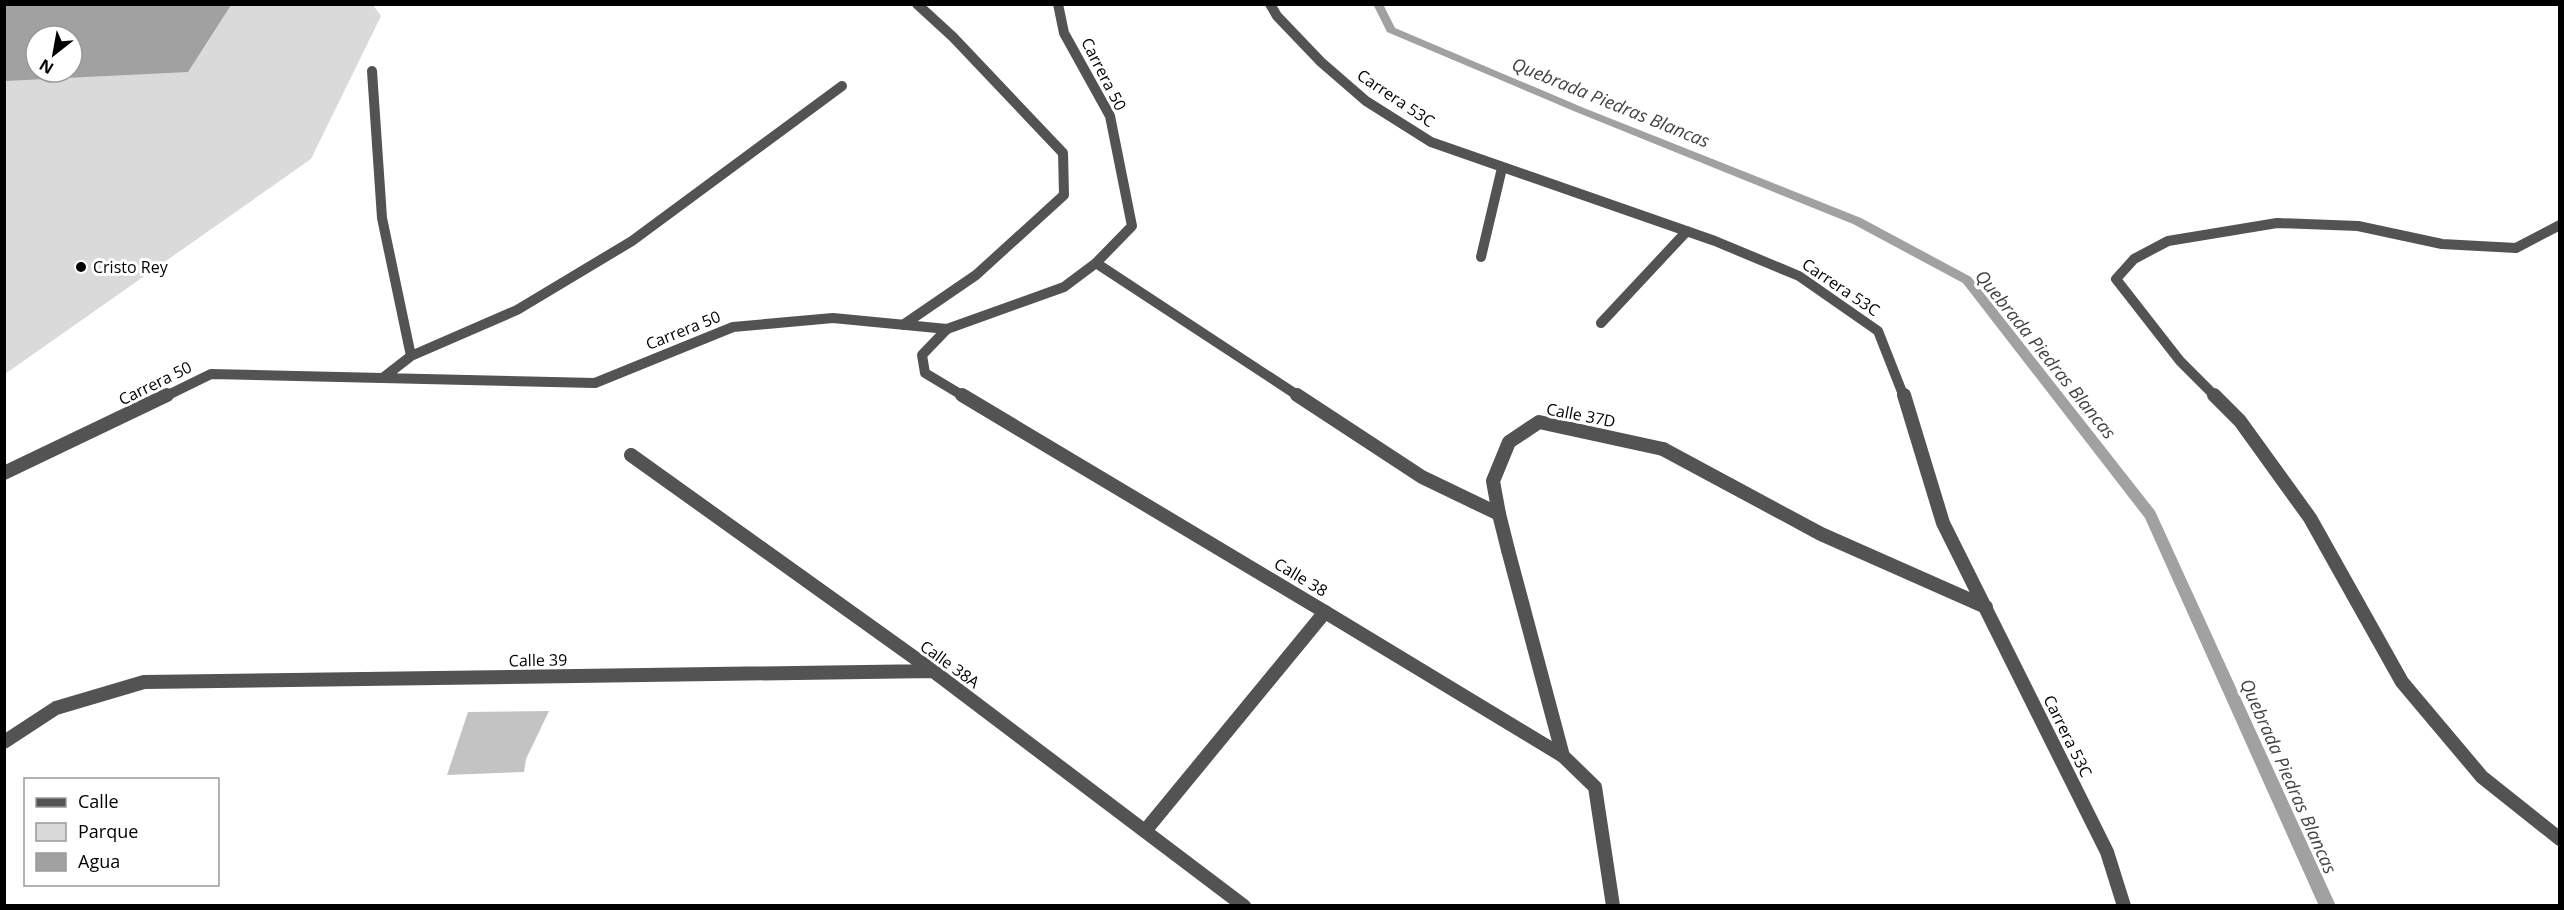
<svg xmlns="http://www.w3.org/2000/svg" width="2564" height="910" viewBox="0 0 2564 910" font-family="'Open Sans',sans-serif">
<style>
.green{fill:#dadada;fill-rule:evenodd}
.water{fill:#a1a1a1;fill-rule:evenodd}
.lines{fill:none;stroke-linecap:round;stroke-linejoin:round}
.stream{fill:#a1a1a1;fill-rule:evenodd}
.building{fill:#c3c3c3}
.lane-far1{stroke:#535353;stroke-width:10}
.lane{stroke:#535353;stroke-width:14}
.street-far1{stroke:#535353;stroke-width:10}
.street{stroke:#535353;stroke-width:14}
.poi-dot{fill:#000;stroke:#fff;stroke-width:2}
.labels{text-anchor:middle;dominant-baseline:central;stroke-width:6;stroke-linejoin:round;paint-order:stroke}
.street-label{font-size:16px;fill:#000;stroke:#fff}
.poi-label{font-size:16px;fill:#000;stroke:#fff;text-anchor:start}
.water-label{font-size:18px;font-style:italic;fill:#424242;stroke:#fff}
</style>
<rect width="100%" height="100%" fill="#fff"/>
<!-- green -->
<path class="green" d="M5,5H373L381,16L311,159L5,374ZM36,36H72V72H36Z"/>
<!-- water -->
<path class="water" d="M5,4H230L231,5L188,72L5,81ZM36,36H72V72H36Z"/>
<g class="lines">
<!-- stream -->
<path class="stream" d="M1373,4H1383L1395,28L1584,108L1861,218L1971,277L2155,511L2336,906H2319L2145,518L1963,283L1853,224L1576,112L1387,32Z"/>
</g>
<!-- building -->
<path class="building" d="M549,711L526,759L524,772L447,775L468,712Z"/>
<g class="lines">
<!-- lane-far1 -->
<path class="lane-far1" d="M947,329L922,355L925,373L965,397"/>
<!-- lane -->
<path class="lane" d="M962,395L1325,612L1145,831
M1499,514L1493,481L1509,442L1539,422L1663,449
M1508,550L1563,756"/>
<!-- street-far1 -->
<path class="street-far1" d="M1270,4L1277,16L1321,62L1366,101L1431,142L1715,241L1799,276L1878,331L1904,397
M372,71L382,218L411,356
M1481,257L1502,168
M1096,263L1300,397
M1601,323L1687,231
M903,325L976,275L1064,195L1063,153L953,37L917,4
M384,377L411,356L517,310L632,241L842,86
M164,397L211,374L595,383L733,327L833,318L947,329L1064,287L1096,263L1132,226L1110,116L1064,33L1058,4
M2216,397L2180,361L2116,279L2134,259L2168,241L2277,223L2358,226L2442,244L2516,248L2560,225"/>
<!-- street -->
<path class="street" d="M1297,395L1422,477L1499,514L1508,550
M1904,395L1943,523L2107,852L2124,906
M2214,395L2240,421L2310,518L2402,682L2482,777L2560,839
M1663,449L1821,534L1986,607
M631,455L933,671L1244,906
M4,473L167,395
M1325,612L1563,756L1595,787L1613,906
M4,742L56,708L144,682L933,671"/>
</g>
<!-- markers -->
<circle class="poi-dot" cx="81" cy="267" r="6"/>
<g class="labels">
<!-- street labels -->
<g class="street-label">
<text transform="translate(1104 74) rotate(63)">Carrera 50</text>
<text transform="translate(1396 98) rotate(34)">Carrera 53C</text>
<text transform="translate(1841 287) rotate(34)">Carrera 53C</text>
<text transform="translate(683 330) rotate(-22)">Carrera 50</text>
<text transform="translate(155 383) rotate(-26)">Carrera 50</text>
<text transform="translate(1581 415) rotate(11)">Calle 37D</text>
<text transform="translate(1301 577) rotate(31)">Calle 38</text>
<text transform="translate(538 660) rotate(-1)">Calle 39</text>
<text transform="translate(950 664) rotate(36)">Calle 38A</text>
<text transform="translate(2068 736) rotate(64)">Carrera 53C</text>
</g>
<!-- poi labels -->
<g class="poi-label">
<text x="93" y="267">Cristo Rey</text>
</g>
<!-- water labels -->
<g class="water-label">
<text transform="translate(1611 102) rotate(22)">Quebrada Piedras Blancas</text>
<text transform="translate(2046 354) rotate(51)">Quebrada Piedras Blancas</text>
<text transform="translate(2289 776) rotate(66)">Quebrada Piedras Blancas</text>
</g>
</g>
<!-- border -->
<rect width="2564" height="910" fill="none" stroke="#000000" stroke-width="12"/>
<!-- legend -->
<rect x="24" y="778" width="195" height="108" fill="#ffffff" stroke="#999999" stroke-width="1.5"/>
<rect x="36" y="798" width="30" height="9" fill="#535353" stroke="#999999" stroke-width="1.5"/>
<text x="78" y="808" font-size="18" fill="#000000">Calle</text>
<rect x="36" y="823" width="30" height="18" fill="#dadada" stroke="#999999" stroke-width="1.5"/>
<text x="78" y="838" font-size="18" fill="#000000">Parque</text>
<rect x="36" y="853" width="30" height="18" fill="#a1a1a1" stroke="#999999" stroke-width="1.5"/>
<text x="78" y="868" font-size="18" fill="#000000">Agua</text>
<!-- north arrow -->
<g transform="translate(54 54) rotate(211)"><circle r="28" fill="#ffffff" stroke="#999999" stroke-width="1.5"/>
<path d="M0-4.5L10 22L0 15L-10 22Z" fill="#000000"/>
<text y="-9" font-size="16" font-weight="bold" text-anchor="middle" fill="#000000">N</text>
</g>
</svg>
